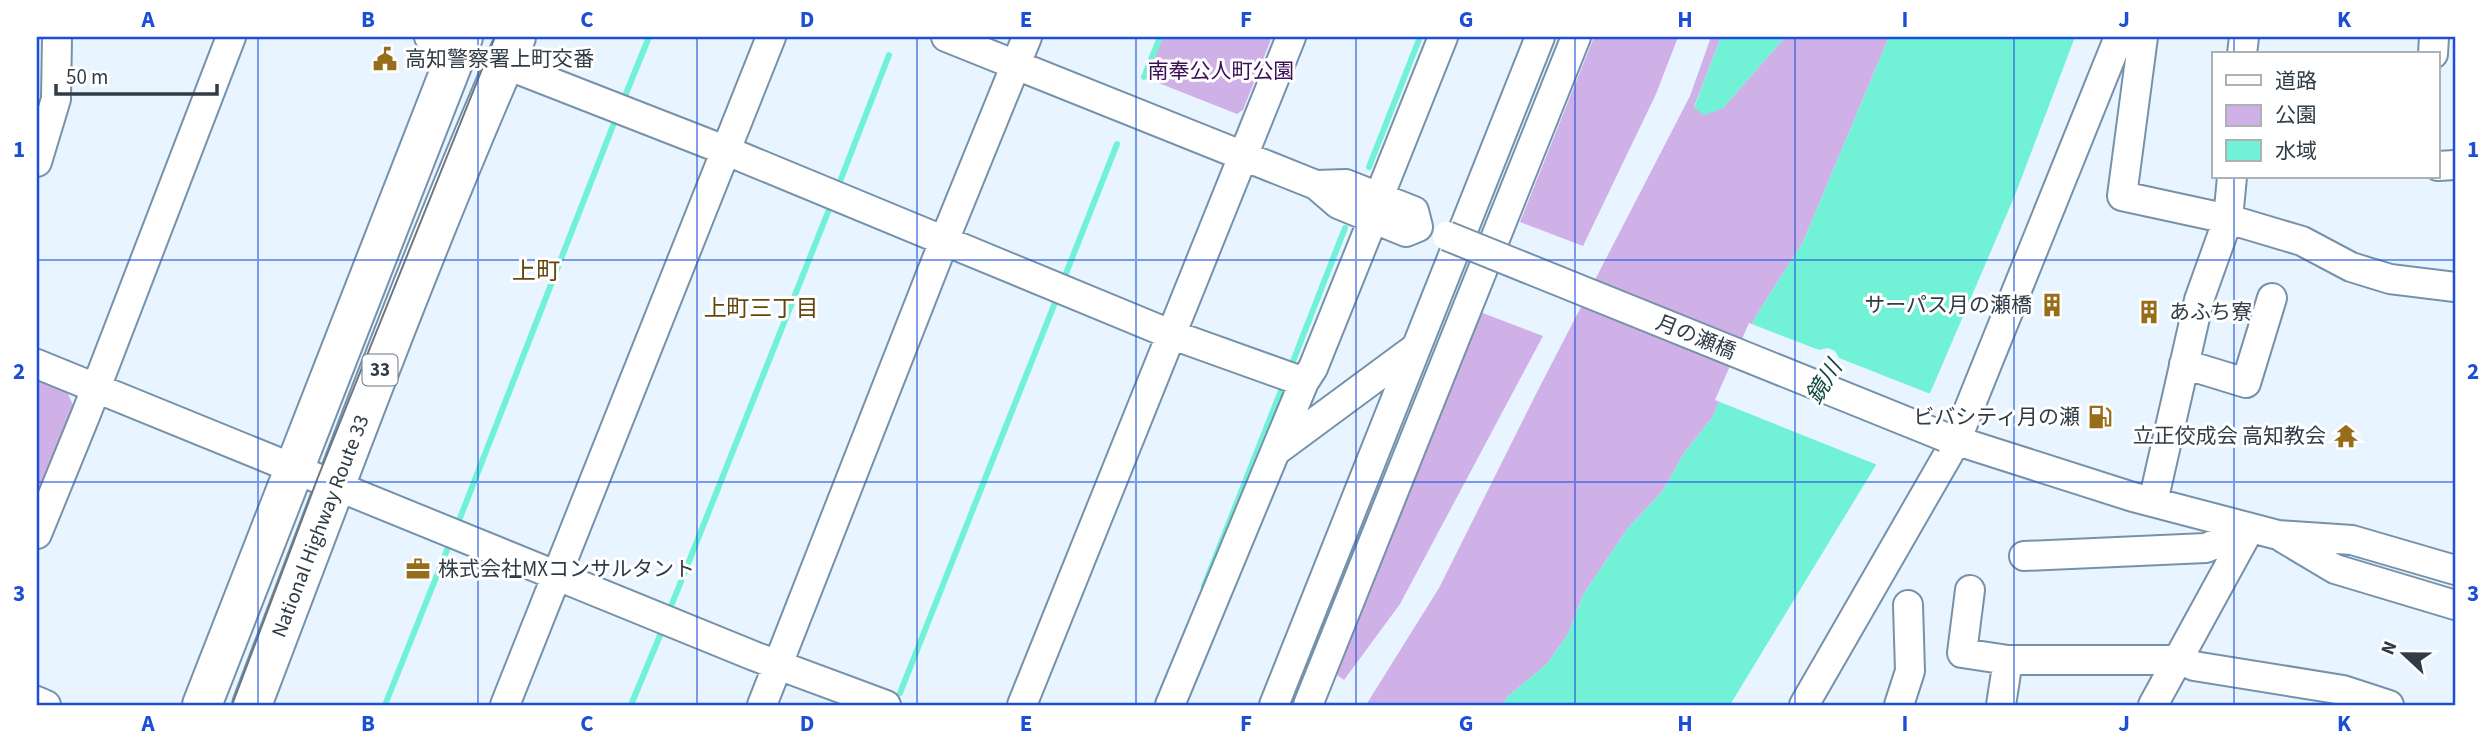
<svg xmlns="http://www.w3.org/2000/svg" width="2492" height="742" viewBox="0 0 2492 742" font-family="'Source Sans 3','Noto Sans JP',sans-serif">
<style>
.green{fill:#cfb1e7}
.water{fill:#71f2d7}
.pier{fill:#e8f4ff}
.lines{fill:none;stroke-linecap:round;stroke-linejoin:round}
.stream{stroke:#71f2d7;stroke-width:6}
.minor-casing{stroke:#7692aa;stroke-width:32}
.highway-casing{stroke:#7692aa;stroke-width:42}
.minor{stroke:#fff;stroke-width:28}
.highway{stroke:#fff;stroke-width:38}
.tram{stroke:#6b7781;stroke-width:2}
.minor-bridge-casing{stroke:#7692aa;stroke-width:32;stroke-linecap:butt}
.minor-bridge{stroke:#fff;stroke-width:28}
.grid{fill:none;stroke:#1d4ed8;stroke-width:2;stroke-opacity:0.55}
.labels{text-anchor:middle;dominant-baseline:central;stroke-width:6;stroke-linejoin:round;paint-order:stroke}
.shield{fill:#fff;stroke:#6e767e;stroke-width:2}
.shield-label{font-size:19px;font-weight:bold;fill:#303c46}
.poi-label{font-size:21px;fill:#303c46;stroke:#fff;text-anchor:start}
.park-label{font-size:21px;fill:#3c0f56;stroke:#fff}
.street-label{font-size:21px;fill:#303c46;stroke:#fff}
.neighbourhood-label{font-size:23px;fill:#63470d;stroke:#fff}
.water-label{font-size:23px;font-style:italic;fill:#0f493f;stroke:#fff}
.quarter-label{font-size:24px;fill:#63470d;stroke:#fff}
.neatline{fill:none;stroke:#1d4ed8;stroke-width:2.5}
.grid-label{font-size:23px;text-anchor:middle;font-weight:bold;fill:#1d4ed8}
</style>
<rect width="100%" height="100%" fill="#e8f4ff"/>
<!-- green -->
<path class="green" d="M1163,37H1272L1243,110L1237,114L1146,78Z
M1594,37H1678L1656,94L1583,246L1520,222Z
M1711,37H1721L1694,107L1723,108L1785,37H1889L1803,242L1756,316L1712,418L1684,453L1662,492L1628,528L1583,595L1568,634L1547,664L1507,697L1503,705H1366L1439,588L1535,396L1690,96Z
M1480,312L1543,336L1400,604L1344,680L1337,675Z
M37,378L66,389L76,412L37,508Z"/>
<!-- water -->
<path class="water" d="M1721,37H1785L1723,108L1705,115L1694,108Z
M1889,37H2075L2015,195L1931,391L1876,465L1730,705H1503L1507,697L1547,664L1568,634L1583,595L1628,528L1662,492L1684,453L1712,418L1756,316L1803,242Z"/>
<!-- pier -->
<path class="pier" d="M1749,323L1819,350L1828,348L1835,351L1839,358L1933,395L1880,466L1715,400Z"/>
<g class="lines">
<!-- stream -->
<path class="stream" d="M1144,77L1160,37
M625,96L649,37
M1369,167L1420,37
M839,184L889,55
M1065,276L1117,144
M1290,369L1345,228
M460,518L614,123
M1204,586L1284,383
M672,604L830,207
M900,693L1058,295
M385,705L449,545
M631,705L661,633"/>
<!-- minor casing -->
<g class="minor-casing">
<path id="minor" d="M429,37L458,48
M946,37L1316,185L1338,204L1406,232L1418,227L1414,211L1346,184L1316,185
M2143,37L2122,196L2228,219L2302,241L2351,267L2390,279L2455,287
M2242,54L2244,37
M2433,54L2434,37
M504,64L727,151L1170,334L1304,382
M37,162L56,99L57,37
M2438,166L2455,165
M1379,197L1443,37
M37,364L754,656L886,705
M2184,364L2246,383L2272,298
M1945,437L2133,497L2278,535L2352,540L2455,570
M1276,451L1414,349
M2153,502L2199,300L2228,219L2232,177
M37,534L86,414L231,37
M2283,538L2335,569L2455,605
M2024,556L2206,548L2250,528
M1970,590L1962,653L2008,660
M37,701L46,705
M505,705L771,37
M762,705L944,241L1027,37
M1022,705L1291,37
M1170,705L1304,382L1313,368L1373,219
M1274,705L1540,37
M1308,705L1576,37
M1804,705L1956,441L2119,37
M1899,705L1910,671L1908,605
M2001,705L2008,660H2180L2194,666L2343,690L2389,705
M2153,705L2250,528"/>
</g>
<!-- highway casing -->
<g class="highway-casing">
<path id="highway" d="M202,705L463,37
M252,705C337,482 420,256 516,37"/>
</g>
<!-- minor -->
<use href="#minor" class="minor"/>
<!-- highway -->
<use href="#highway" class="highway"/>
<!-- tram -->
<path class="tram" d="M232,705L318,477L495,37"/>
<!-- minor-bridge casing -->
<g class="minor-bridge-casing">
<path id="minor-bridge" d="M1447,236L1945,437"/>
</g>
<!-- minor-bridge -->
<use href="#minor-bridge" class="minor-bridge"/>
</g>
<!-- grid -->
<path class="grid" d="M258,37V705M478,37V705M697,37V705M917,37V705M1136,37V705M1356,37V705M1575,37V705M1795,37V705M2014,37V705M2234,37V54M2234,177V705M37,260H2455M37,482H2455"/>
<!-- icons -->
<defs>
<g id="civic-bare" transform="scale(1.89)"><path d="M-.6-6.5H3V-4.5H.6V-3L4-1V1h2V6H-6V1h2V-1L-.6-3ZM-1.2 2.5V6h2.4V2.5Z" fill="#976d19" stroke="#fff" stroke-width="2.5" paint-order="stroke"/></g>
<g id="building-bare" transform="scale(1.89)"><path d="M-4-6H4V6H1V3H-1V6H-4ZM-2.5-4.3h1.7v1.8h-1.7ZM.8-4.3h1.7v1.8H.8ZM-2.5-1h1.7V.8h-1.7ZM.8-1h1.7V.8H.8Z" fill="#976d19" stroke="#fff" stroke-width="2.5" paint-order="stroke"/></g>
<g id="fuel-bare" transform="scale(1.89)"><path d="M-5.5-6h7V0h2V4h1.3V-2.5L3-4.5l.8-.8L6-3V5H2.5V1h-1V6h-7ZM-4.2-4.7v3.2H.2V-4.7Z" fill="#976d19" stroke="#fff" stroke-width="2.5" paint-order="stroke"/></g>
<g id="temple-bare" transform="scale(1.89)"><path d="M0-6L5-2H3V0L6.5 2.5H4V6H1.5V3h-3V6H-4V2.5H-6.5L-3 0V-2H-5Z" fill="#976d19" stroke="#fff" stroke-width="2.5" paint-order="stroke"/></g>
<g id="office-bare" transform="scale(1.89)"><path d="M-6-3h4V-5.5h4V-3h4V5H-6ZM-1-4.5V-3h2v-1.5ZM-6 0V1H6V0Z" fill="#976d19" stroke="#fff" stroke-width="2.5" paint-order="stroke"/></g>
</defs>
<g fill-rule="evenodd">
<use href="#civic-bare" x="385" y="59"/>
<use href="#building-bare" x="2052" y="305"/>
<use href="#building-bare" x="2149" y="312"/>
<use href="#fuel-bare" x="2100" y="417"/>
<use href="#temple-bare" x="2346" y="436"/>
<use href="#office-bare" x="418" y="569"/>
</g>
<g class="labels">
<!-- shield labels -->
<rect class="shield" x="362.5" y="354.5" width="35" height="31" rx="5"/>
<g class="shield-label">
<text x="380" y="370">33</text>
</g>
<!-- poi labels -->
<g class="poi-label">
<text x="405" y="59">高知警察署上町交番</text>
<text x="2032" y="305" text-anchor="end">サーパス月の瀬橋</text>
<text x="2169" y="312">あふち寮</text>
<text x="2080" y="417" text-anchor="end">ビバシティ月の瀬</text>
<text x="2326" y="436" text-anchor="end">立正佼成会 高知教会</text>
<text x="438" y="569">株式会社MXコンサルタント</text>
</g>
<!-- park labels -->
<g class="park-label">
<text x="1221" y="71">南奉公人町公園</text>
</g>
<!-- street labels -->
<g class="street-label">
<text transform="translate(1696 337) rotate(22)">月の瀬橋</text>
<text transform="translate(320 526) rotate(-69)">National Highway Route 33</text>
</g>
<!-- neighbourhood labels -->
<g class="neighbourhood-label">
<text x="761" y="308">上町三丁目</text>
</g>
<!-- water labels -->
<g class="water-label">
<text transform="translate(1824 382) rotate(-58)">鏡川</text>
</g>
<!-- quarter labels -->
<g class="quarter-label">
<text x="536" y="271">上町</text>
</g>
</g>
<!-- border -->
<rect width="2492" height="742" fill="none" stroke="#ffffff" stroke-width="77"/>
<!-- legend -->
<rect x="2212" y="52" width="228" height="126" fill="#ffffff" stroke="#acb1b5" stroke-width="2"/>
<rect x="2226" y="75" width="35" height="10" fill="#ffffff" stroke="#acb1b5" stroke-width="2"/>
<text x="2275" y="88" font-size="21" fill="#303c46">道路</text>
<rect x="2226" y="105" width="35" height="21" fill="#cfb1e7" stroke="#acb1b5" stroke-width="2"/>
<text x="2275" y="122" font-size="21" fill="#303c46">公園</text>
<rect x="2226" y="140" width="35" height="21" fill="#71f2d7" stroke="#acb1b5" stroke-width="2"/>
<text x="2275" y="158" font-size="21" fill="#303c46">水域</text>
<!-- north arrow -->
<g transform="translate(2404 654) rotate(292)" stroke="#ffffff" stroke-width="5" paint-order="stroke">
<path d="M0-5L12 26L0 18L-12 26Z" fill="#303c46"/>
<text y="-10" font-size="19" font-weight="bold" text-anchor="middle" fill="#303c46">N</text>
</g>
<!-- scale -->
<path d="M56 84v10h161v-10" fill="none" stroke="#303c46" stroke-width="3.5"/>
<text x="66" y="84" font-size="21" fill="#303c46" stroke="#ffffff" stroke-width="5" paint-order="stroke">50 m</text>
<rect x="38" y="38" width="2416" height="666" class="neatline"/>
<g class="grid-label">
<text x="148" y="27">A</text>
<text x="368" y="27">B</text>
<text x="587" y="27">C</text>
<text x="807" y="27">D</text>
<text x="1026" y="27">E</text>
<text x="1246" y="27">F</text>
<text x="1466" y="27">G</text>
<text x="1685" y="27">H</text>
<text x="1905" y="27">I</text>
<text x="2124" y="27">J</text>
<text x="2344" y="27">K</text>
<text x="19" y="157">1</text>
<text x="2473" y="157">1</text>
<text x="19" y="379">2</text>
<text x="2473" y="379">2</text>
<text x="19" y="601">3</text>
<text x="2473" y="601">3</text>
<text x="148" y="731">A</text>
<text x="368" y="731">B</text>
<text x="587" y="731">C</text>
<text x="807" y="731">D</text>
<text x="1026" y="731">E</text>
<text x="1246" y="731">F</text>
<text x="1466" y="731">G</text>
<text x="1685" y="731">H</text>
<text x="1905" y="731">I</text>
<text x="2124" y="731">J</text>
<text x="2344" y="731">K</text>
</g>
</svg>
